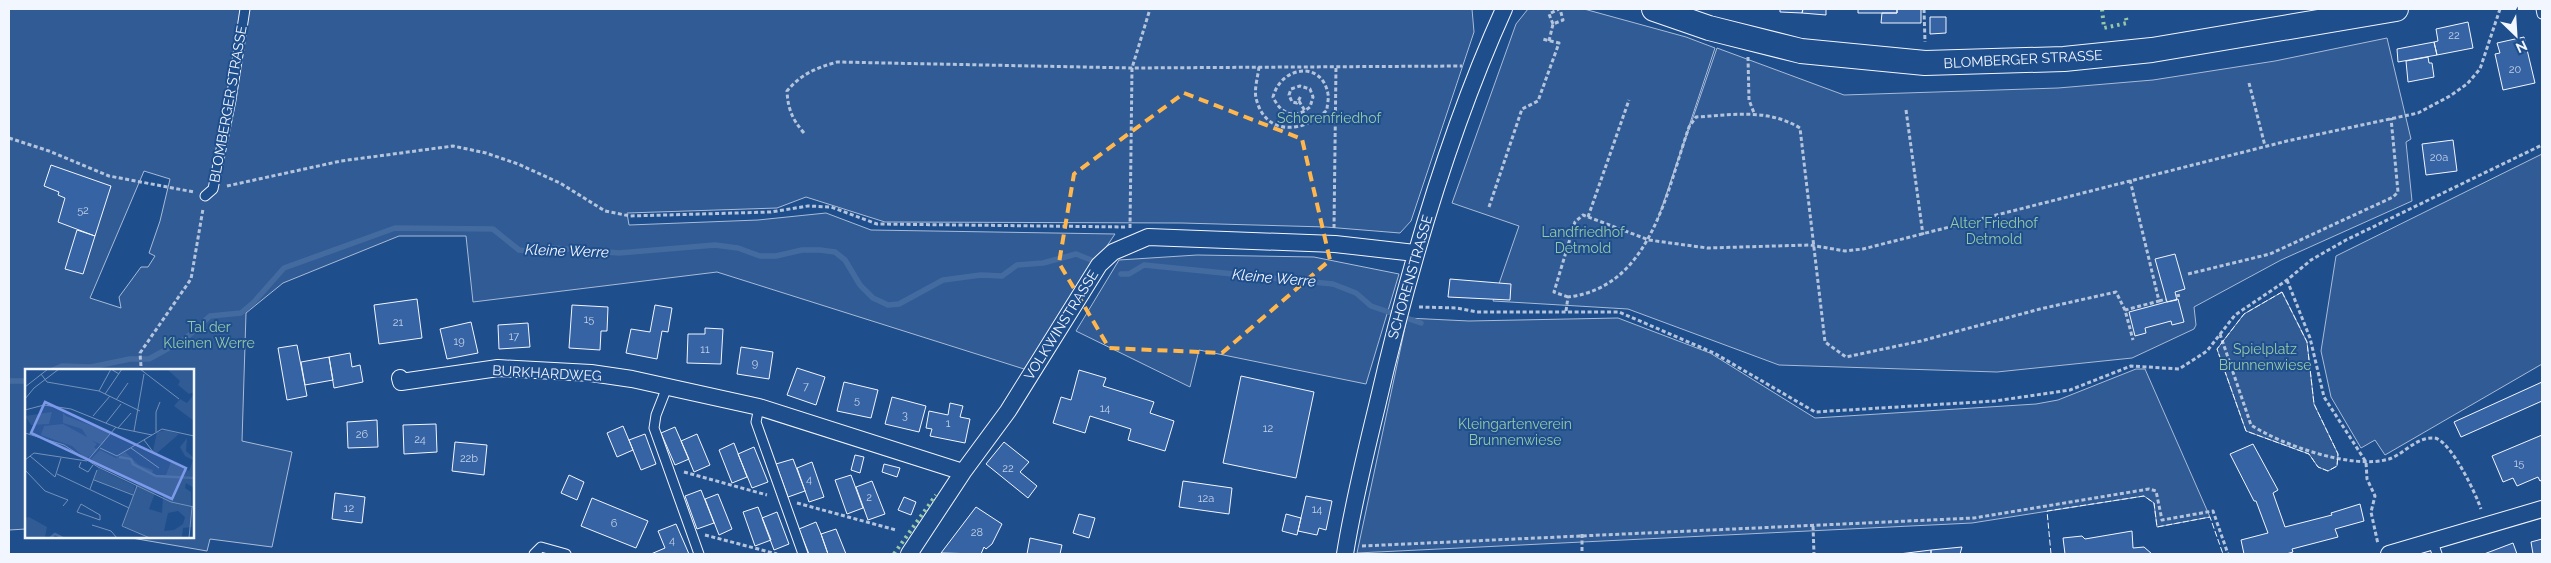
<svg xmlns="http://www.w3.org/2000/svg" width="2551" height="563" viewBox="0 0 2551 563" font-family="Raleway,sans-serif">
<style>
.green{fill:#305b95;stroke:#a8bbd7;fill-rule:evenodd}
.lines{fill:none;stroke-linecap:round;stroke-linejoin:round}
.stream{stroke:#446ba0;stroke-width:5.5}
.building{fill:#3563a3;stroke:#f2f6ff}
.lane-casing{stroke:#f2f6ff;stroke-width:11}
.street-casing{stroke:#f2f6ff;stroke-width:18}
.secondary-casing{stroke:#f2f6ff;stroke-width:26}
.path{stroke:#b3c4dc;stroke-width:3;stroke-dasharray:4 2.5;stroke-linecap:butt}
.lane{stroke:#1f4e8c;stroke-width:9}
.street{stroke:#1f4e8c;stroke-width:16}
.secondary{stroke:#1f4e8c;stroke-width:24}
.hedge{stroke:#97c8a6;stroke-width:4;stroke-dasharray:2.5 4;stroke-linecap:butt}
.fence{stroke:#f2f6ff;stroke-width:1;stroke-dasharray:6 2.5;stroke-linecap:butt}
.marked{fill:none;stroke:#ffb74d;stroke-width:4;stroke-dasharray:10 6;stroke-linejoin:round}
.labels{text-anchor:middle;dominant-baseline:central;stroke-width:4;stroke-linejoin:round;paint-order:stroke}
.number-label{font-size:11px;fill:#c3d1e8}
.street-label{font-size:14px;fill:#f2f6ff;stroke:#1f4e8c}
.park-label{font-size:14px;fill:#97c8a6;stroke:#1f4e8c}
.water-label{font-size:15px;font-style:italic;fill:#f2f6ff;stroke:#1f4e8c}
.inset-river{fill:none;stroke:#446ba0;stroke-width:2.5}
.inset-road{fill:none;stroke:#7391ba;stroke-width:1}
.view{fill:#7d9aea;fill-opacity:0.15;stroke:#7d9aea;stroke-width:2.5}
.inset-edge{fill:none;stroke:#f2f6ff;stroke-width:2.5}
</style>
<rect width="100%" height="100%" fill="#1f4e8c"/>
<!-- green -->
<path class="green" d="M9,9H1472L1474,32L1411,221L1400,233L1326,227L1182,223L885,222L806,197L777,208L627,213L629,225L758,220L826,213L871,230L1115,234L1024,369L717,272L473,302L466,236H399L283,283L246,313L242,441L292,452L272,547L210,539L207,551L126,537H192V370H26V529L9,530ZM144,171L170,179L160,221L149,253L155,256L148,267H141L119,297L121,308L90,298Z
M1528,9H1584L1686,37L1715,48L1658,219L1717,48L1844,95L2058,88L2153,80L2275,61L2387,38L2411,139L2406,142L2412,201L2281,260L2194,307L2196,325L2194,329L2132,358L1997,372L1779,365L1628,309L1493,301L1519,226L1452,203L1516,24Z
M2542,154V364L2385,455L2375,440L2361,448L2331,397L2321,351L2336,256Z
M1197,255L1314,257L1399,274L1366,384L1199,350L1190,387L1076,331L1119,260Z
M2282,292L2307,342L2314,404L2338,454L2337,466L2328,471L2318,467L2309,454L2246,431L2217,349L2244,314Z
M1407,318L1469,321L1618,318L1710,353L1815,418L2036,404L2058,400L2136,369H2145L2210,517L2157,527L2154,503L2144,496L1972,523L1357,553Z"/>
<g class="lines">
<!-- stream -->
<path class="stream" d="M1121,274H1129L1144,265L1333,284L1356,293L1371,306L1421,323
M53,370L62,366L91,367L130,359H149L185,339L210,316L241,313L254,302L284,268L395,228L493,229L519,250L536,252L554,248L619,253L715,245L738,248L760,256H776L802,250H820L835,252L845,260L860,285L873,298L888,305L899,304L943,280L981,275L1002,276L1017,265L1043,263L1076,254L1091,260
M9,381H26"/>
</g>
<!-- building -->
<path class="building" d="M1780,9H1803L1802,13L1780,12Z
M1803,9H1826V15L1802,13Z
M1858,9H1897V13H1858Z
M1897,9H1921V23H1881L1882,13H1897Z
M1930,17H1946V33L1930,34Z
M2468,22L2473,48L2437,55L2434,42L2438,41L2436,29Z
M2524,37L2535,83L2503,90L2495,54L2500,53L2497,43Z
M2434,42L2437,55L2398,62L2397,49Z
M2428,57L2429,63H2432L2434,77L2408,82L2406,61Z
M2453,140L2457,171L2426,175L2422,144Z
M51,165L111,186L95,236L58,222L65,198L58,195L59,192L44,186Z
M77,230L95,236L83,274L65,269Z
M2175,254L2185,289L2175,292L2177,300L2167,302L2155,259Z
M1450,279L1511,284L1510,300L1448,297Z
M417,299L422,338L379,344L374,305Z
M2178,299L2184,322L2172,325L2171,321L2145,328L2146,333L2135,336L2129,312Z
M572,305L608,307L607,331H601L600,350L569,348Z
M655,305L672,308L668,332L662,331L657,359L626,353L631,329L650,332Z
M471,322L478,353L447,359L440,329Z
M528,323L530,347L499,349L498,325Z
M705,328L723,329L721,364L687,363L688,334H705Z
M297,345L307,396L287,400L278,348Z
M741,347L773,352L769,379L737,374Z
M350,353L352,367L360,365L363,382L334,388L329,357Z
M329,357L333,380L305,385L301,362Z
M797,368L825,377L816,405L787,395Z
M1079,370L1106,378L1103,386L1154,402L1150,413L1174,421L1165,451L1128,440L1131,429L1090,416L1085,433L1053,423L1061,397L1071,400Z
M1241,376L1314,392L1296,478L1223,463Z
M844,382L878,390L871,418L837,411Z
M2542,382V401L2461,437L2454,422Z
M892,397L926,406L919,432L885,424Z
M950,403L963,406L960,417L970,419L965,443L930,436L932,429L926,428L929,411L948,415Z
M377,420L378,447L348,448L347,422Z
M436,424L437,452L404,454L403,425Z
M623,426L633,450L617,457L607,433Z
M675,427L689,459L675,465L661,433Z
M645,434L656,464L641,470L629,440Z
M697,434L710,465L694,472L681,441Z
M2542,435V480L2540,481L2538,477L2517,486L2513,478L2503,482L2492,456Z
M455,442L487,445L484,475L452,471Z
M1004,442L1029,462L1020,472L1037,486L1028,498L986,464Z
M734,443L747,477L732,483L719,450Z
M2253,444L2278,490L2273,493L2285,527L2332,515L2331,513L2360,504L2364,521L2335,529L2338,537L2292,549L2293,552L2286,554H2244L2241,540L2268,533L2256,501H2254L2230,454Z
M754,447L768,482L752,488L738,454Z
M855,455L864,457L860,473L851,470Z
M793,459L805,491L788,497L776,464Z
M812,462L824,497L809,502L797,468Z
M884,464L900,468L897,477L882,472Z
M569,475L584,482L577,500L561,493Z
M851,475L863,508L847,514L835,480Z
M872,481L885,514L868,520L856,487Z
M1183,481L1232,488L1229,514L1179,507Z
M701,490L714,523L697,529L685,496Z
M335,493L365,497L362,523L332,519Z
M718,494L732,529L719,535L705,499Z
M1306,496L1332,501L1326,530L1319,528L1317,535L1298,531Z
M904,497L916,502L911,515L898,510Z
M592,498L648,521L636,548L581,526Z
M758,507L771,540L755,546L743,512Z
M976,507L1002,524L992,544L986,549L984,547L981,554L941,553Z
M777,512L789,544L774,550L762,518Z
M1079,514L1095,518L1089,538L1073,533Z
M1286,514L1301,518L1297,535L1282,531Z
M816,522L821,534L828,554H809L799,529Z
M676,524L689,554H651L665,548L658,531Z
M836,529L846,554H828L821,534Z
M2132,531L2133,548L2144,547L2152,554H2065L2063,538L2082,536L2085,539Z
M1030,538L1062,545L1060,554H1027Z
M2542,539V554H2533L2531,542Z
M2513,543L2517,554H2484Z
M1962,547L1960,554H1931V550Z
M1931,550V554H1899Z"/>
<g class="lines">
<!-- lane casing -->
<g class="lane-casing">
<path id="lane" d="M2541,9L2542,14
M205,196L213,189L231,100L245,9
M667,387L656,415L654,428L699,554
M759,407L756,422L803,554
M2433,542L2437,554
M534,554L541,547L566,554"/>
</g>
<!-- street casing -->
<g class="street-casing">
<path id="street" d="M400,378L401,382L498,368L591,373L632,379L759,407L963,472
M909,554L963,472L1008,411L1099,265L1113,252L1148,237L1335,244L1415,253
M1345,554C1353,504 1365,455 1377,406C1408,271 1447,135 1504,9
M2389,554L2542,509"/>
</g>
<!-- secondary casing -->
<g class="secondary-casing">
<path id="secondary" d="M1654,9L1709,28L1801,51L1925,63L2064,59L2152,50L2396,9"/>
</g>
<!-- path -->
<path class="path" d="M1924,9L1925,42
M1553,24L1549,14L1559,9
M1549,41L1553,24L1563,20L1560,9
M1748,57L1749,100L1754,113
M1259,67C1258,76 1254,89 1256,98C1265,137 1304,133 1327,110C1327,105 1329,99 1328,94C1322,60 1281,66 1273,97C1281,114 1294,120 1310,107L1313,97L1310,89L1300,86L1291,89L1289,95L1292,102L1297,103L1301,96
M2249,83L2265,146
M1299,101L1305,111
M1906,110L1923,235
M804,133C792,119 788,109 787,91C801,74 816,68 837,62L1132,68L1462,66
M9,138L49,151L109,176L194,192
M2130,180L2159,301L2125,310L2133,340
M227,186L341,161L453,146L486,153L518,164L560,183L605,211L630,216L771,212L808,206L831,207L877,224L1126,227
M1489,207L1522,109L1538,101L1559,43L1542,39
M1588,217L1629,100
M1130,228L1132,68L1150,9
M1334,228L1336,66
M2188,274L2270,254L2393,197L2398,192L2391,118
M2287,280L2310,338L2324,397L2366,462L2367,479L2375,496L2371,512L2378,544
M2176,296L2182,295
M1568,297L1554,292L1575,222L1583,215L1649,240L1707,248L1810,245L1845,251L1863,249L2287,141L2418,113L2450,96L2467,84L2480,69L2500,9
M2159,301L2166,299
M1419,307L1457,308L1477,312H1619L1714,353L1815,412L1995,401L2070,390L2131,366L2179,369L2207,351L2235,315L2287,280L2311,260L2346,240L2542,145
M1566,311L1568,297C1651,287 1666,193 1689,127L1696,117C1732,115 1767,108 1800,128L1825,342L1846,357L1921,341L2040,309L2116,292L2125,310
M2220,334L2251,425C2282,445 2352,470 2389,459C2404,454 2416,437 2434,438C2450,439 2476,494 2481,509
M141,366L140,353L191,279L203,209
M684,472L767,495
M797,503L896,530
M1813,526L1814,554
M1582,534V554
M705,535L777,554
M1362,546L1974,518L2149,489L2156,491L2162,520L2213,511L2228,554"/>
<!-- lane -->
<use href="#lane" class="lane"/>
<!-- street -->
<use href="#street" class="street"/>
<!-- secondary -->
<use href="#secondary" class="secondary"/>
<!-- hedge -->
<path class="hedge" d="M2102,9L2104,28L2127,23L2126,18
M894,554L936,495"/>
<!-- fence -->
<path class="fence" d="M2282,292L2307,342L2314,404L2338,454L2337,466L2328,471L2318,467L2309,454L2246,431L2217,349L2244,314Z
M2051,554L2047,511L2144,496L2154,503L2157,527L2210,517L2223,554"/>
</g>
<!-- marked area -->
<path class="marked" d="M1184,93L1302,139L1330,260L1222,353L1109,348L1059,263L1074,174Z"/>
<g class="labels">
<!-- number labels -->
<g class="number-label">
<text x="2454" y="35">22</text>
<text x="2515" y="69">20</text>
<text x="2439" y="157">20a</text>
<text x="83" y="210">52</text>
<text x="589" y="319">15</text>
<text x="398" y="322">21</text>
<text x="514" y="336">17</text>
<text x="459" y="341">19</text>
<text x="705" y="349">11</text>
<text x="755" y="363">9</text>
<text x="806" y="386">7</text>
<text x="857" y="400">5</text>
<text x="1105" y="408">14</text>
<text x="905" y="415">3</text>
<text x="948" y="423">1</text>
<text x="1268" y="428">12</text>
<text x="362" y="434">26</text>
<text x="420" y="439">24</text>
<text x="469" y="458">22b</text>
<text x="2519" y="463">15</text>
<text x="1008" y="468">22</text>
<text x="809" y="479">4</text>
<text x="869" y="497">2</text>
<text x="1206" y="498">12a</text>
<text x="349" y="508">12</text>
<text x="1317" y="509">14</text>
<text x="614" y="523">6</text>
<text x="977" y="532">28</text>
<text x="672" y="540">4</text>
</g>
<!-- street labels -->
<g class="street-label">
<text transform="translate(2023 59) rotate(-3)">BLOMBERGER STRASSE</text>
<text transform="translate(228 104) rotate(-80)">BLOMBERGER STRASSE</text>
<text transform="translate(1410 277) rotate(-74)">SCHORENSTRASSE</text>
<text transform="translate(1061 325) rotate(-58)">VOLKWINSTRASSE</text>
<text transform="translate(547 373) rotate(3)">BURKHARDWEG</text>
</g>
<!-- park labels -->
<g class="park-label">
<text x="1329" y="118">Schorenfriedhof</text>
<text x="1994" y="223">Alter Friedhof<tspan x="1994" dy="16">Detmold</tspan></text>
<text x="1583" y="232">Landfriedhof<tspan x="1583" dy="16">Detmold</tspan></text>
<text x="209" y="327">Tal der<tspan x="209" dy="16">Kleinen Werre</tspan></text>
<text x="2265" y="349">Spielplatz<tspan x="2265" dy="16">Brunnenwiese</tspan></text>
<text x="1515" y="424">Kleingartenverein<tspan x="1515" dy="16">Brunnenwiese</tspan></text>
</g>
<!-- water labels -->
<g class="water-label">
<text transform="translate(567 251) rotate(2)">Kleine Werre</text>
<text transform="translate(1274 278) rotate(5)">Kleine Werre</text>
</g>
</g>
<!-- overview -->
<g transform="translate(25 369)">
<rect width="169" height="169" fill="#1f4e8c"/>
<path d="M142,0H169V23L164,25L153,16L155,12ZM169,25V52L149,37L155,30L162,34ZM27,43L24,55L6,56L0,47ZM38,44L41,47L86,64L77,76L66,71L72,75L69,78L72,81L61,90L47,77L16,66L19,57L38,55L62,68L57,60L38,54ZM141,61L154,65L131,85L128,82L132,63ZM162,69L161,82L169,89V119L161,114L160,119L166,123L167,158L158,159L157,168L126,169L102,159L98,156L112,115L71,96L66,90L75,81L91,89L100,83L114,96L128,101L127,105L131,106H141L146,93L164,102L168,91L160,87L155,78ZM130,124L138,127L137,144L124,140ZM153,142L160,148L158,155L149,161L139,162L143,144ZM73,99L110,117L108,125L69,111ZM4,148L22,158L20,168L0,169V149Z" fill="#305b95" fill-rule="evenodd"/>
<path class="inset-river" d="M94,88L106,90L108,95L131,107L169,109M25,169L30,165L38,169"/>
<path class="inset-road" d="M115,0L154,30M16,5L22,13L74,22L115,42M0,18L23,0M74,22L86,0L94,5M80,25L97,0M0,30L9,19L34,0M91,31L103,14M0,41L19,36L46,40L93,59L127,66M68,47L85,27M81,54L96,35M93,59L106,44M109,62L119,5M131,63V43L135,33M0,64L39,76L73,98L146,133L169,138M119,71L129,84M75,79L92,87L137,60L169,67M106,79L134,99M5,87L30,108L36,89M0,91L9,84L62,92M62,92L91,58M56,93L54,98L63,103L68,96M0,101L20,122L43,131L38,137M32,105L104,139M69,111L108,126M112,117L97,157L125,169M65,120L72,101M56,135L75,146V151L52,143ZM67,156L86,162L92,169M164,169L167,138"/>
<path class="view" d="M20,33L161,99L147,130L6,64Z"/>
<rect width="169" height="169" class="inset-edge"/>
</g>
<!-- border -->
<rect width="2551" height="563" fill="none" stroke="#f2f6ff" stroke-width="20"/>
<!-- north arrow -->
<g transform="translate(2516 35) rotate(155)" stroke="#1f4e8c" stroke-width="4" paint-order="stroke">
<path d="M0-4L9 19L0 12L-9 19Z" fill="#f2f6ff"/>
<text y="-8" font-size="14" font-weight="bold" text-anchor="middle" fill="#f2f6ff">N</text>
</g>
</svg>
